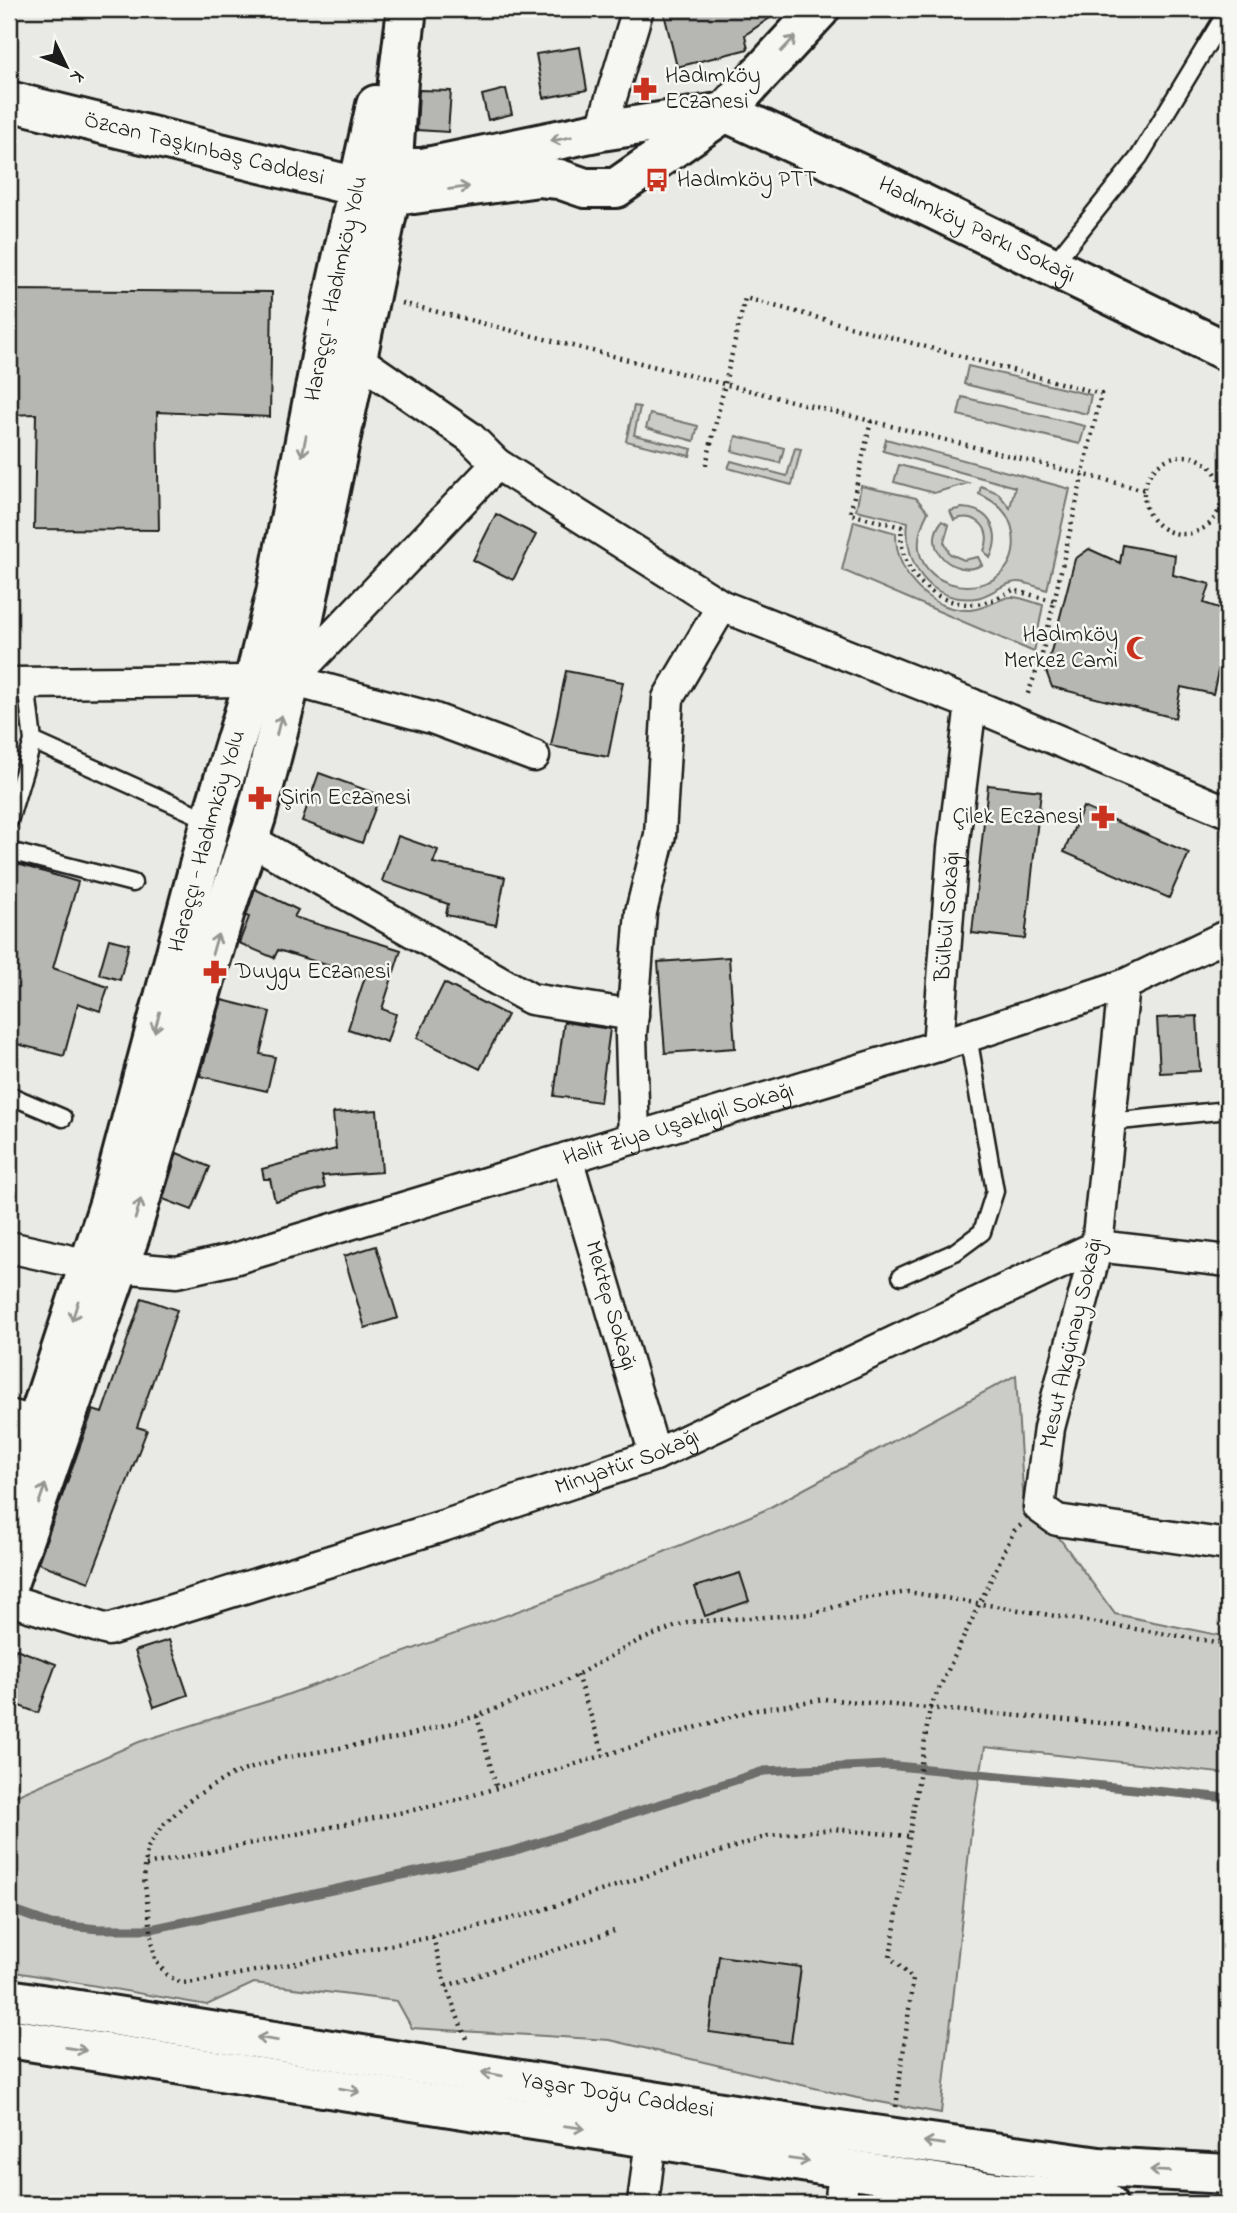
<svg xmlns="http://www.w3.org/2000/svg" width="1237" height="2213" viewBox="0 0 1237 2213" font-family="'Indie Flower',sans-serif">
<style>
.green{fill:#cbcbc7;stroke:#747472;stroke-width:2}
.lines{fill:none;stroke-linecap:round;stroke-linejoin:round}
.stream{stroke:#6d6d6c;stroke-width:9}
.building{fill:#b6b6b3;stroke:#1c1c1c;stroke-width:2}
.lane-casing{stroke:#1c1c1c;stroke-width:21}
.street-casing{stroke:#1c1c1c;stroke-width:35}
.secondary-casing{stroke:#1c1c1c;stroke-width:44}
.path{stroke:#1c1c1c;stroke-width:4.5;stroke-dasharray:2 5;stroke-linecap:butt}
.lane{stroke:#f6f6f2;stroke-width:16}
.street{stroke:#f6f6f2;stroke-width:30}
.secondary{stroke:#f6f6f2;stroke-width:38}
.oneway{stroke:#949492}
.labels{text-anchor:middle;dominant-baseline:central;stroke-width:5;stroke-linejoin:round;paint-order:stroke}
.poi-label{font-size:23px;fill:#1c1c1c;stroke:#f6f6f2;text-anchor:start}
.street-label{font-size:23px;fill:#1c1c1c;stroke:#f6f6f2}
</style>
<rect width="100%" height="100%" fill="#e9e9e5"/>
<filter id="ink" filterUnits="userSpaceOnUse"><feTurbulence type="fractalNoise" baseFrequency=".0143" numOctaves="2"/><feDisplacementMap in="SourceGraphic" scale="14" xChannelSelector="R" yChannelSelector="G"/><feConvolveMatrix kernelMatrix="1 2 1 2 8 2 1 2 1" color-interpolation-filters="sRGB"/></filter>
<g filter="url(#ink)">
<!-- green -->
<path class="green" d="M968,366L1091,395L1087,414L964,384Z
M962,397L1085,426L1080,444L958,415Z
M634,406L640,407L634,435L692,449L690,456L626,441Z
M650,414L698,426L694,441L646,428Z
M736,436L784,448L780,463L732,451Z
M886,439L1070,489L1047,590C1039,588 1025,581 1016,582C1003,583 990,596 976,598C930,604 903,563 908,522L856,510L861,486L916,498L928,512C882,598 1025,614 1013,533C1010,513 997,502 979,494L981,486L998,493L1010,508L1015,487L883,451Z
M795,448L801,449L792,485L728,468L731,461L787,476Z
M899,465L968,483L934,493L894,482Z
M962,508C991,509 1002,533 990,558L984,551C994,529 976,511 954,520L950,511Z
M854,521L896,533C895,573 928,611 970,610C986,609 1001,597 1011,597C1020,596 1034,603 1043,605L1034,652L842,570Z
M942,521L949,525L944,542L950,554L964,560L978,557L982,565C954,579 920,548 942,521Z
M1016,1375L1024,1507L1057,1535L1115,1614L1228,1637V1774L985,1747L972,1823L941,2113L857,2098L610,2040L412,2028L397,2001L254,1983L207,2005L9,1971V1799L139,1742L278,1698L551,1599L765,1510Z"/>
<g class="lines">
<!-- stream -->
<path class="stream" d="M9,1909L51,1924L98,1929H151L513,1851L764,1771L886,1765L1228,1798"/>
</g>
<!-- building -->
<path class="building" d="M663,9H783L745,35L748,49L677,67Z
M580,47L587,90L544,98L536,54Z
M506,89L512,114L488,120L482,95Z
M419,90L451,91L448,132L417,130Z
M9,290L272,292L270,417L157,412L159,530L34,529L36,414L9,415Z
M496,514L536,535L513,580L473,560Z
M1123,545L1175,555L1173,575L1210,584L1204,603L1228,611V626L1213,694L1181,687L1175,718L1052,687L1046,671L1075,559L1089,549L1120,563Z
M566,671L623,682L608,757L551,746Z
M319,773L380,795L362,843L302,821Z
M988,785L1041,791L1025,939L972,933Z
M1083,807L1189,853L1169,898L1064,852Z
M398,836L438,850L433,863L505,877L496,925L446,915L448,904L382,881Z
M14,863L78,882L53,968L108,987L100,1011L78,1003L64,1056L9,1042V882Z
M255,889L298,910L294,917L401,950L382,1009L396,1014L387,1042L348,1029L365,977L278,950L274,958L239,943L249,917L246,916Z
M109,939L129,944L120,980L99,974Z
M729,957L735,1048L665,1053L658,962Z
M444,983L507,1015L480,1069L417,1038Z
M222,1000L270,1012L260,1054L275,1057L267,1091L200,1076Z
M1197,1016L1200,1071L1160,1073L1157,1018Z
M564,1022L610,1029L600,1102L554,1096Z
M377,1110L382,1172L322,1176L325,1188L275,1201L270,1179H264L262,1169L336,1149L333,1113Z
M177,1153L210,1167L192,1210L163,1199Z
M376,1246L398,1318L365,1328L344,1256Z
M142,1298L177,1310L137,1427L147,1430L89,1582L38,1563L93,1410L102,1413Z
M740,1573L749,1601L705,1616L695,1587Z
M169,1640L188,1695L154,1707L135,1651Z
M16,1649L56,1664L38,1713L9,1702V1667Z
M719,1956L801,1967L791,2043L709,2032Z"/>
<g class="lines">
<!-- lane casing -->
<g class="lane-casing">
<path id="lane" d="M1051,267L1139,157L1228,10
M33,741L211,821
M9,821L33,741L26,683
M9,851L133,883
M9,1095L63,1118
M1110,1122L1228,1110
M901,1276L955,1252L982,1232L995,1191L968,1036"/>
</g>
<!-- street casing -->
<g class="street-casing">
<g id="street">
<path d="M601,131L638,9"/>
<path d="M356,358L470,437L497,464L722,606L971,704L1228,812"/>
<path d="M497,464L291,680L432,718L534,756"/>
<path d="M9,683L254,681"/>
<path d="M249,839L531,999L633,1015"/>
<path d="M1124,985L1097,1246L1049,1428L1039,1507L1057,1520L1228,1545"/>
<path id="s1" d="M938,1046L953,848L971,704"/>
<path d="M634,1138L631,1035L641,912L660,835L668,698L722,606"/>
<path id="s2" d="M567,1158L655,1455"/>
<path d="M9,1247L89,1265"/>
<path id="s3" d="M119,1267L177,1272L234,1259L938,1046L1124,985L1228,935"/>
<path d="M9,1415L37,1423"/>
<path id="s4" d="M9,1600L108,1630L443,1526L655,1455L1097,1246L1228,1261"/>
<path d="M643,2204L651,2138"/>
<path d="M840,2204L845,2167"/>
</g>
</g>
<!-- secondary casing -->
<g class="secondary-casing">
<g id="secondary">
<path id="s5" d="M9,101L358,187L414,194L539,177L559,179L585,188H616L725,112L820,9"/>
<path id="s6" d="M725,112L884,185L1228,352"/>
<path d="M396,168H422L601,131L719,113"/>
<path id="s7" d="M9,1508L109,1204L211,821L254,681L276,593L325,336L376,105"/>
<path d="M9,1581L130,1235L225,911L256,817L291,680L391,193L398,81L407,9"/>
<path id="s8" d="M9,1999L804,2125L1099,2167L1228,2174"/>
<path d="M9,2038L988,2191L1107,2204"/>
</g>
</g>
<!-- path -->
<path class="path" d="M402,303L1145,490
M871,421L850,514L902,527C896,569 931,605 973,604C987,604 1001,596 1013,590L1054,601
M1144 495a39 39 0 1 1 78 0a39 39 0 1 1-78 0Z
M706,465L745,298L1101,394L1041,659L1027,696
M1218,511L1228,513
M577,1675L604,1755
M477,1716L497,1790
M908,1836L834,1829L768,1836L530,1914L433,1937L197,1982L181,1983L167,1975L155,1960L144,1878L147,1849L161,1827L192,1798L231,1775L282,1758L398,1738L477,1716L564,1682L638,1641L687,1622L812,1614L859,1599L908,1592L1228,1644
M146,1865L447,1803L750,1711L824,1699L1228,1734
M433,1937L446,1986L466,2039
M446,1986L614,1931
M896,2107L913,1979L890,1957L930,1708L1014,1531L1021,1525"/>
<!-- lane -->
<use href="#lane" class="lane"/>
<!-- street -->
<use href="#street" class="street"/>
<!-- secondary -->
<use href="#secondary" class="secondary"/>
</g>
<!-- one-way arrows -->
<defs><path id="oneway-shaft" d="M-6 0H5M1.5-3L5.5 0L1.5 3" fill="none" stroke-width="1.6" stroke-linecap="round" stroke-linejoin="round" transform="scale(1.75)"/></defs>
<g class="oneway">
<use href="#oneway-shaft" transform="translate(788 44) rotate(-47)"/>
<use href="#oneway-shaft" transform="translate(561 139) rotate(168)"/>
<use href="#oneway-shaft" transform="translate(459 188) rotate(-8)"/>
<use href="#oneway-shaft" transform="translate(304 446) rotate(101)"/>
<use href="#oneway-shaft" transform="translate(279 725) rotate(-76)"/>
<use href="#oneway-shaft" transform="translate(215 944) rotate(-74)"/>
<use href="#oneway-shaft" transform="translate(157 1022) rotate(105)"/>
<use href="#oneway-shaft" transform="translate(138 1209) rotate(-74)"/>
<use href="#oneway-shaft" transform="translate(75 1311) rotate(107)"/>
<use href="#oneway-shaft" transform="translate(42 1494) rotate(-71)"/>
<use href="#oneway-shaft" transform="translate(267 2039) rotate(-171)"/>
<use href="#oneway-shaft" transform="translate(76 2049) rotate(9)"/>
<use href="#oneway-shaft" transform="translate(492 2074) rotate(-170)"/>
<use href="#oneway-shaft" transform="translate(350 2090) rotate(10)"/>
<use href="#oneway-shaft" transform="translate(574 2127) rotate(8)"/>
<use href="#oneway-shaft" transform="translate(934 2143) rotate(-172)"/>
<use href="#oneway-shaft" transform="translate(799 2160) rotate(8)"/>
<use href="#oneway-shaft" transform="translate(1160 2171) rotate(-177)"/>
</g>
</g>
<!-- icons -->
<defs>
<g id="pharmacy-bare" transform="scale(1.89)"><path d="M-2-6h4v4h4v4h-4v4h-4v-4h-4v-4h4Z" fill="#c8321e" stroke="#f6f6f2" stroke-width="2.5" paint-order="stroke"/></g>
<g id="bus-bare" transform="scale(1.89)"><path d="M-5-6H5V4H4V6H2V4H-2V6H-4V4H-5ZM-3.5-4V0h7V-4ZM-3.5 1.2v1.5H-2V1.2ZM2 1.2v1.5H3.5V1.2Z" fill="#c8321e" stroke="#f6f6f2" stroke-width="2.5" paint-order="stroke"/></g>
<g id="mosque-bare" transform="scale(1.89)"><path d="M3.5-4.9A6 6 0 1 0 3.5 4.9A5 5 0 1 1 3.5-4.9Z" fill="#c8321e" stroke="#f6f6f2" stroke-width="2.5" paint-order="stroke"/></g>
</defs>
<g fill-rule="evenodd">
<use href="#pharmacy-bare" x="645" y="89"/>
<use href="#bus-bare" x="657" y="180"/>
<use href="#mosque-bare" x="1138" y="648"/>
<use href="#pharmacy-bare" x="260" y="798"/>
<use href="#pharmacy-bare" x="1103" y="817"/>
<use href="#pharmacy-bare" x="215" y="972"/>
</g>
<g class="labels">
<!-- poi labels -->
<g class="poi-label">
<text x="665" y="76">Hadımköy<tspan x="665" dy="26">Eczanesi</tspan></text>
<text x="677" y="180">Hadımköy PTT</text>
<text x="1118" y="635" text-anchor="end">Hadımköy<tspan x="1118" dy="26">Merkez Cami</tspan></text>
<text x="280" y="798">Şirin Eczanesi</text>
<text x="1083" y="817" text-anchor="end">Çilek Eczanesi</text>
<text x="235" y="972">Duygu Eczanesi</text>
</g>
<!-- street labels -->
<g class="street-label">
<text stroke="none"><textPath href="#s5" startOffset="201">Özcan Taşkınbaş Caddesi</textPath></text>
<text stroke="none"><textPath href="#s6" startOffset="278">Hadımköy Parkı Sokağı</textPath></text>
<text stroke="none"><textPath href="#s7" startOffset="1264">Haraççı - Hadımköy Yolu</textPath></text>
<text stroke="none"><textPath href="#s7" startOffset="696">Haraççı - Hadımköy Yolu</textPath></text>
<text stroke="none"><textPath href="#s1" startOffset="130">Bülbül Sokağı</textPath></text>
<text stroke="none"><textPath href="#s3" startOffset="581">Halit Ziya Uşaklıgil Sokağı</textPath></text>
<text stroke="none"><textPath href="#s2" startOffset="154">Mektep Sokağı</textPath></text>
<text transform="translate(1072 1343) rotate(-77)">Mesut Akgünay Sokağı</text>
<text stroke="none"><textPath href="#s4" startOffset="649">Minyatür Sokağı</textPath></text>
<text stroke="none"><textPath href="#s8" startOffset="616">Yaşar Doğu Caddesi</textPath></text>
</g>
</g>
<!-- margin -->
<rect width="1237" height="2213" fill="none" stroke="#f6f6f2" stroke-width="35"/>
<rect x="18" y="18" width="1202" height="2178" fill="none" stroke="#1c1c1c" stroke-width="2.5" filter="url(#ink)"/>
<!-- north arrow -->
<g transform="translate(66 66) rotate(133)" stroke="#f6f6f2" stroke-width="5" paint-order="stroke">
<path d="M0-5L12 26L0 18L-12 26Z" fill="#1c1c1c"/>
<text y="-10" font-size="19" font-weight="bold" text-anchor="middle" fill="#1c1c1c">K</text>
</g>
</svg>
